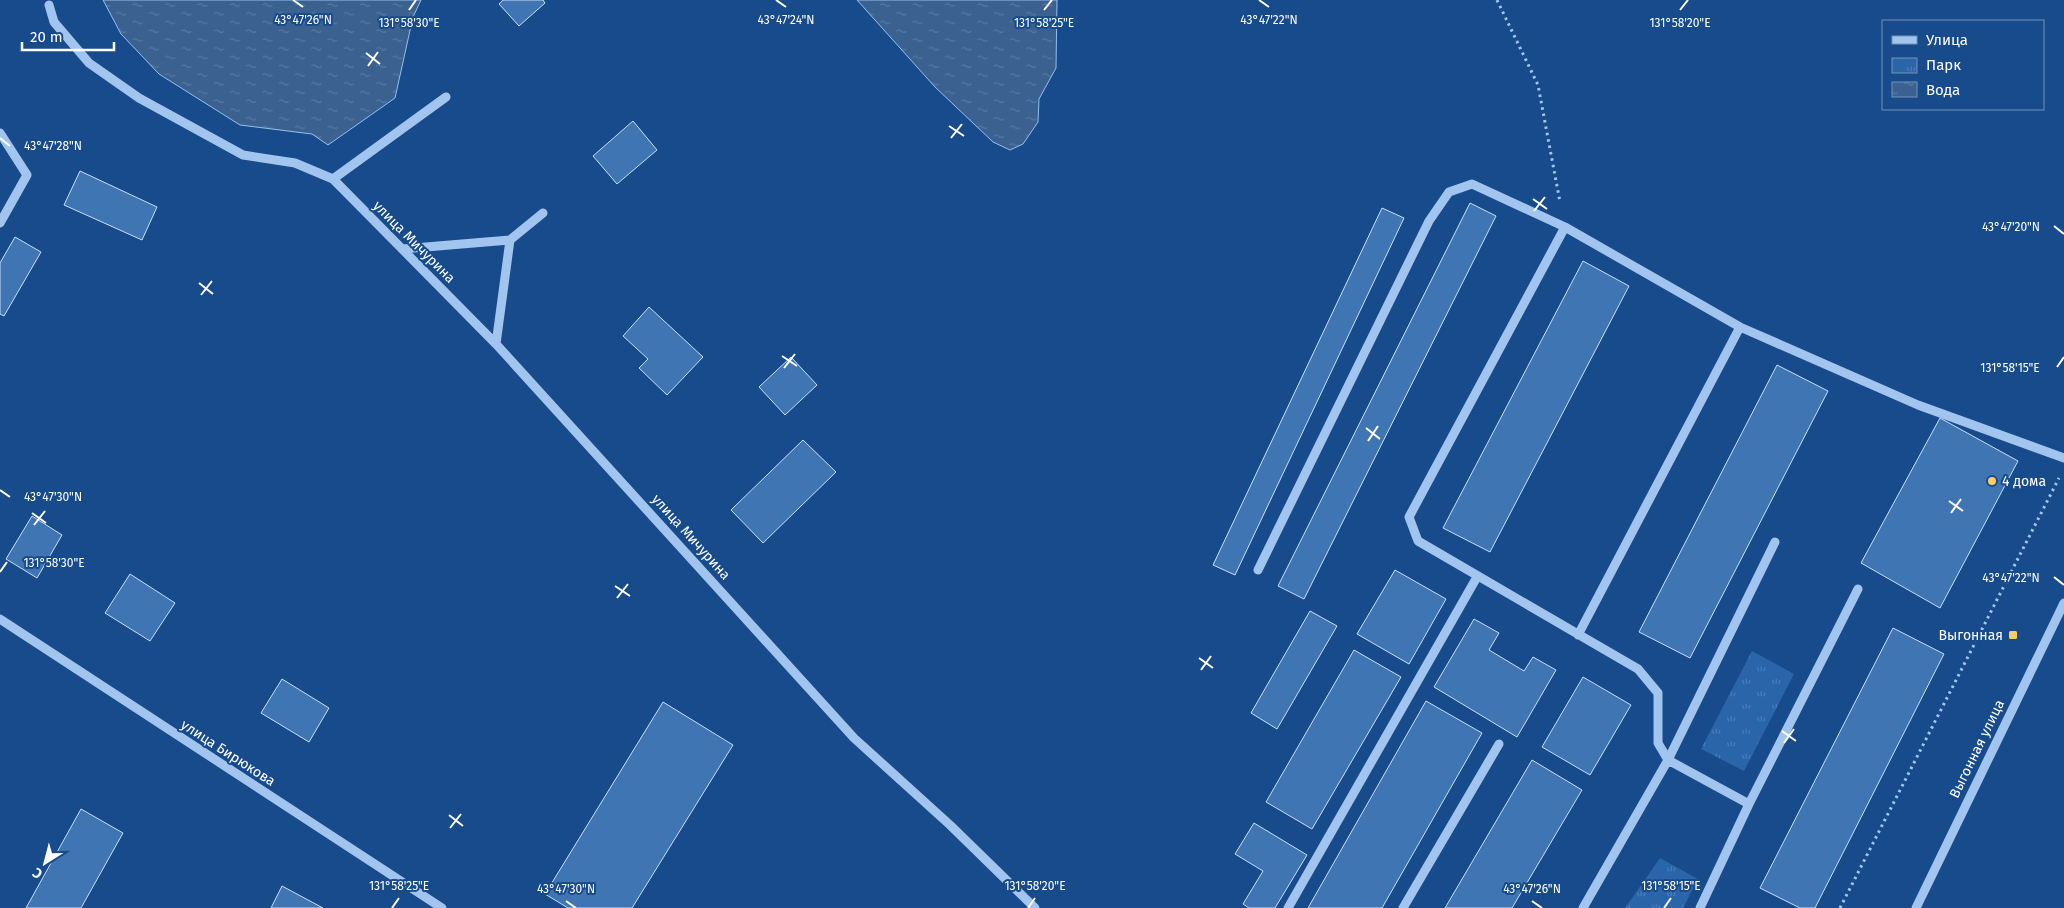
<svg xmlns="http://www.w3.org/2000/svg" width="2064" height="908" viewBox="0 0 2064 908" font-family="'Fira Sans',sans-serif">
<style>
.park{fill:url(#park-tufts)}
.water{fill:url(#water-ripples);stroke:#93c0f1}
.building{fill:#4075b4;stroke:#c7dffa}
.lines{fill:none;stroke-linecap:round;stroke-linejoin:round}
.path{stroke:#a1c5ee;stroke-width:3;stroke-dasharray:2.5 4;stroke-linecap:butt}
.minor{stroke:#a1c5ee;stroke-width:9}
.ticks{fill:none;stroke:#fff;stroke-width:2}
.poi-dot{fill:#ffcf5e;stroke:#174b8b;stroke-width:2}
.labels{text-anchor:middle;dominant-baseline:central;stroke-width:4;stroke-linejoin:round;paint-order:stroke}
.street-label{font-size:14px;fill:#fff;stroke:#174b8b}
.poi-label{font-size:14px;fill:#fff;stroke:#174b8b;text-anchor:start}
.ticks-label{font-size:12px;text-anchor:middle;fill:#fff;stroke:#174b8b;stroke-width:4;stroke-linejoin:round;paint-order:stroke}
</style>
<defs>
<pattern id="park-tufts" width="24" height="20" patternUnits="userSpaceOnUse" patternTransform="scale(1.25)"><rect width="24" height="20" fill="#2a65aa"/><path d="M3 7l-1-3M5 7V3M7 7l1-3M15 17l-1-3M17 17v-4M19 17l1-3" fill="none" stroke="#4a7cb7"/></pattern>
<pattern id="water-ripples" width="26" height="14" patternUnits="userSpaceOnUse" patternTransform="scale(1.25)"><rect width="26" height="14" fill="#3b6190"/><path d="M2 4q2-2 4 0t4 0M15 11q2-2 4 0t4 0" fill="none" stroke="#5879a1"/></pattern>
</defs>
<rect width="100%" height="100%" fill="#174b8b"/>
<!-- park -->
<path class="park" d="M1752,651L1794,674L1744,771L1701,749Z
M1660,858L1698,879L1683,908H1625Z"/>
<!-- water -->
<path class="water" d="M103,0H421L413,17L395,98L328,145L312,134L240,125L159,74L121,34Z
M857,0H1057L1056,68L1039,99L1038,122L1023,144L1010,150L993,142L935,87Z"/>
<!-- building -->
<path class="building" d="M503,0H543L545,3L519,26L499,4Z
M633,121L657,150L617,184L593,156Z
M80,171L157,207L142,240L64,205Z
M1470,203L1496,216L1304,599L1278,586Z
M1382,208L1404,218L1235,575L1213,565Z
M15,237L41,252L4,316L0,314V263Z
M1583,261L1629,286L1490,552L1443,528Z
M649,307L703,357L667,395L639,368L648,359L623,336Z
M791,357L817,385L785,415L759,387Z
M1777,365L1828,391L1690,658L1639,632Z
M1940,418L2018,461L1940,608L1861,563Z
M803,440L836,472L763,543L731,510Z
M32,516L62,535L37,578L6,559Z
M1395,570L1446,599L1409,664L1357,634Z
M130,574L175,603L150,641L105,613Z
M1310,611L1337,626L1277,729L1251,713Z
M1474,619L1499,633L1489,650L1524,671L1533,657L1556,670L1517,737L1434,687Z
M1893,628L1944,654L1815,908H1800L1760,888Z
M1354,650L1401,677L1312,829L1266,802Z
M1583,677L1631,705L1590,775L1542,747Z
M282,679L329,708L309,742L261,713Z
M1426,701L1482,733L1382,908H1308Z
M663,702L733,745L632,908H568L545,894Z
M1532,760L1582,790L1512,908H1445Z
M81,809L123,833L81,908H26Z
M1254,823L1307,855L1275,908H1249L1243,904L1263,871L1235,854Z
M282,886L323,908H271Z"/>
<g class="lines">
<!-- path -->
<path class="path" d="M1497,0L1538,85L1560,202
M1840,908L2059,478"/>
<!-- minor -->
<path class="minor" d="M49,5L54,22L89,63L139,98L243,155L295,163L333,179L496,344L854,738L950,825L1035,908
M0,133L27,175L0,223
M333,179L446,97
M1565,227L1409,517L1418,541L1638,669L1658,693V743L1668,760L1749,804
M402,249L510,240L543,213
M496,344L510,240
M1258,570L1429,221L1449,192L1472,184L1565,227L1740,327L1918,405L2064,458
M0,619L442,908
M1578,635L1740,327
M1288,908L1477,577
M1403,908L1499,744
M1583,908L1668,760L1775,542
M1700,908L1749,804L1858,589
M1916,908L2064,603"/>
</g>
<!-- ticks -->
<path class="ticks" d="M293,0L303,7M776,0L786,7M1259,0L1269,7M409,10L416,0M1044,10L1052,0M1680,10L1688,0M366,53L380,64M368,66L378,52M949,126L964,136M0,138L10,146M951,138L962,124M1533,199L1547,209M1534,211L1545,197M2054,226L2064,234M199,283L213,294M201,295L212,281M782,356L797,366M2057,367L2064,357M784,368L795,354M1366,428L1380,439M1368,441L1378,426M0,490L10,497M1949,501L1963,511M32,513L46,523M1951,513L1961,499M34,525L45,511M0,572L7,562M2054,577L2064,585M615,586L630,596M617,598L628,584M1199,658L1213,668M1201,670L1211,656M1782,731L1796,741M1784,743L1794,729M449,815L463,826M450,828L461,814M566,901L576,908M1532,901L1542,908M392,908L399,898M1028,908L1035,898M1664,908L1671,898"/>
<!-- markers -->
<g class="poi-dot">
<circle cx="1992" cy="481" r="5"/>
<rect x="2008" y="630" width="10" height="10" rx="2.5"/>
</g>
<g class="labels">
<!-- street labels -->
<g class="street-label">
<text transform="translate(414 242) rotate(45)">улица Мичурина</text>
<text transform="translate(691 537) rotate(48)">улица Мичурина</text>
<text transform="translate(1977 749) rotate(-64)">Выгонная улица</text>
<text transform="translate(228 753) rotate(33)">улица Бирюкова</text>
</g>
<!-- poi labels -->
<g class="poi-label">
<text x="2002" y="481">4 дома</text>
<text x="2003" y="635" text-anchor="end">Выгонная</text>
</g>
</g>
<g class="ticks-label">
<text x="303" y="24">43°47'26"N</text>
<text x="786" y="24">43°47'24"N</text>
<text x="1269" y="24">43°47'22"N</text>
<text x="409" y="27">131°58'30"E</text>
<text x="1044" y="27">131°58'25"E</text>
<text x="1680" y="27">131°58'20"E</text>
<text x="53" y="150">43°47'28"N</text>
<text x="2011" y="231">43°47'20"N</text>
<text x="2010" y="372">131°58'15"E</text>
<text x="53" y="501">43°47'30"N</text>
<text x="54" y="567">131°58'30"E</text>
<text x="2011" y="582">43°47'22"N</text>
<text x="399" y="890">131°58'25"E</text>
<text x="1035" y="890">131°58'20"E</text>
<text x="1671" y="890">131°58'15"E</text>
<text x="566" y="893">43°47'30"N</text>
<text x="1532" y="893">43°47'26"N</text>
</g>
<!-- legend -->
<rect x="1882" y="20" width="162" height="90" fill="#174b8b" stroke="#7493b9"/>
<rect x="1892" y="36" width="25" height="8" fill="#a1c5ee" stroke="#7493b9"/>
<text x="1926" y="45" font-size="15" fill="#ffffff">Улица</text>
<rect x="1892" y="58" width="25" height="15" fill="url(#park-tufts)" stroke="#7493b9"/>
<text x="1926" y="70" font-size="15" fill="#ffffff">Парк</text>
<rect x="1892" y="82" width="25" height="15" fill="url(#water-ripples)" stroke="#7493b9"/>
<text x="1926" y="95" font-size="15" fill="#ffffff">Вода</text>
<!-- north arrow -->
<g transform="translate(45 863) rotate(216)" stroke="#174b8b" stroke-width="4" paint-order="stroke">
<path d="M0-4L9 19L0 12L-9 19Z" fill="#ffffff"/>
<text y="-8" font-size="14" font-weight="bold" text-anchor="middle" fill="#ffffff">С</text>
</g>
<!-- scale -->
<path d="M22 42v8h92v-8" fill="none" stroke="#ffffff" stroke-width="2.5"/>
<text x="30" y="42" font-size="15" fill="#ffffff" stroke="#174b8b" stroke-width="4" paint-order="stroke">20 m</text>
</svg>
